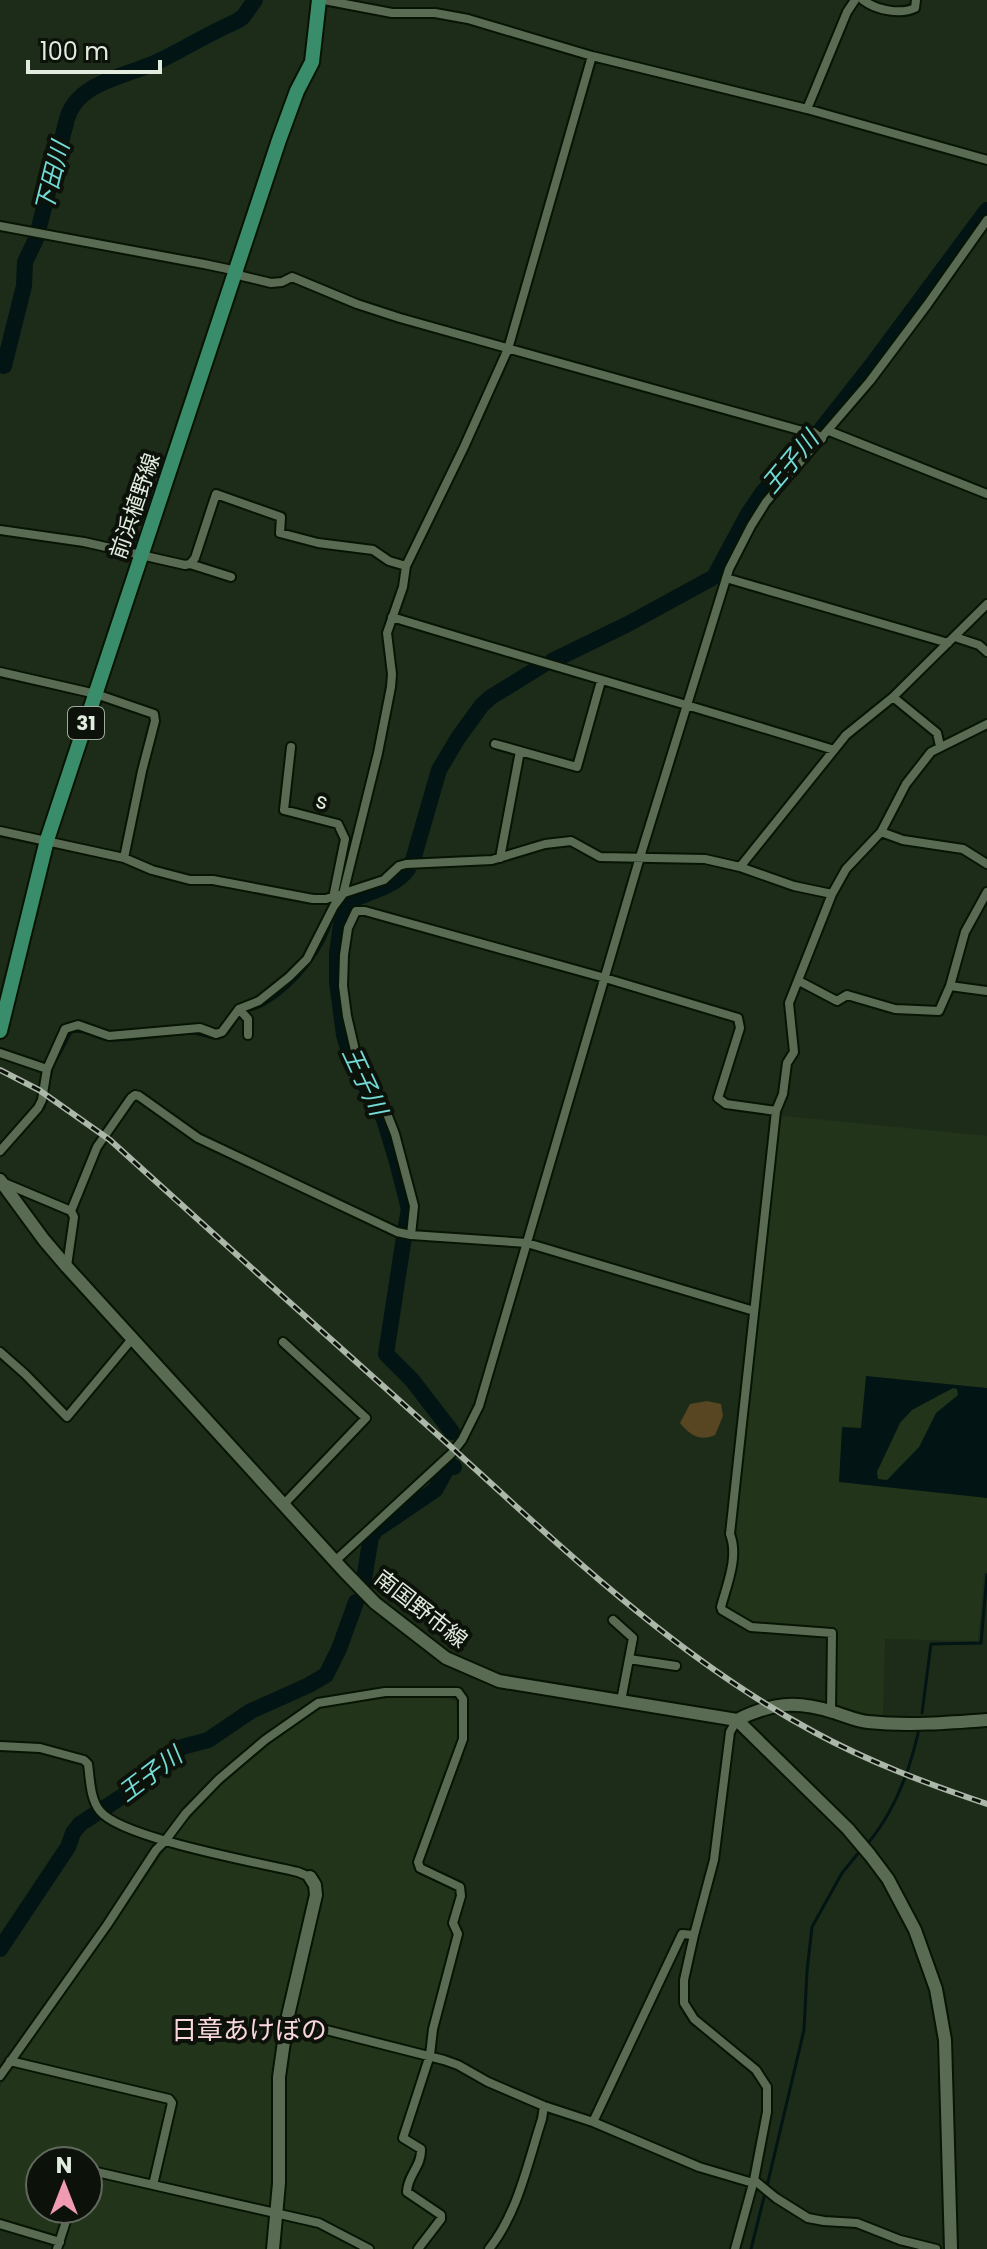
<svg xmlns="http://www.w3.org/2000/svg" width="987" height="2249" viewBox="0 0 987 2249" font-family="Poppins,'Noto Sans JP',sans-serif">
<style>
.built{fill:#22351b;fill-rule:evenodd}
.green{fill:#584521}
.water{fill:#021514;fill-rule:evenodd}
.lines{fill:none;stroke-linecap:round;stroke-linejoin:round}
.stream{stroke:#021514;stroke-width:3}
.river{stroke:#021514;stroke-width:16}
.street-casing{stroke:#071403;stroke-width:12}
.secondary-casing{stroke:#071403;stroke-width:16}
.primary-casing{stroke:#071403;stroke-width:18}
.street{stroke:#5a6b54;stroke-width:8}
.secondary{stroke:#5a6b54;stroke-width:12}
.primary{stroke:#3a8d6a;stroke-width:14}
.rail-casing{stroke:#abb7a8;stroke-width:6}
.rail{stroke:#0c1209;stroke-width:3;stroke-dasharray:9;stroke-linecap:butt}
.labels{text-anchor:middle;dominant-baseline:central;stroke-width:8;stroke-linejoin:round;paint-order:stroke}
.shield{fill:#0c1209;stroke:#a1aa9e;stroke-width:2}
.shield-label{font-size:20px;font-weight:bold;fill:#e1ebde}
.street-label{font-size:22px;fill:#e1ebde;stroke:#0c1209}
.water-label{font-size:24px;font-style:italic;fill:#72dbd7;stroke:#0c1209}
.quarter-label{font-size:26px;fill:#f9d6df;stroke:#0c1209}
</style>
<rect width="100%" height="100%" fill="#1d2c18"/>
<!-- built -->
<path class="built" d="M784,1116L987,1136V1571L984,1574L978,1641L885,1639L883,1715L868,1714L835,1705L836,1629L750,1621L726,1605L736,1566L738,1546L735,1535L779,1118Z
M390,1698H445L456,1701L458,1737L414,1869L456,1891L457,1896L448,1923L456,1934L400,2138L416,2151L419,2160L401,2188L436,2219L413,2249H61L65,2237L0,2219V2088L6,2075L119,1918L174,1836L216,1790L270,1744L319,1707ZM40,2161H88V2209H40Z"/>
<!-- green -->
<path class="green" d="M707,1401L721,1404L723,1416L715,1435C700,1442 690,1435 680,1423L690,1404Z"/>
<!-- water -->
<path class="water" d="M866,1376L987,1388V1498L839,1482L842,1427L861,1428ZM953,1388L957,1389L958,1395L936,1413L919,1447L891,1476L887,1480L878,1479L877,1472L900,1423L912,1410Z"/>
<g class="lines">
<!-- stream -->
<path class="stream" d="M338,906L349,901
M21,1134L44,1107L52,1068L71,1032C86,1028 97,1040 112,1040C139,1040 165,1034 192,1033C202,1033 213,1041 222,1037C232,1032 234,1019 242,1013C249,1009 258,1009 265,1004C297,985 325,949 334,913
M922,1713L931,1644L981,1643L987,1575
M868,1843C895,1811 910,1770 919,1729
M767,2186L804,2030L807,1971L812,1927L842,1873L860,1851
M751,2249L765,2193"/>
<!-- river -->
<path class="river" d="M67,119C77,81 129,76 159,61C185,48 210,33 237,21L243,17L255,0
M38,231L66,123
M0,365L4,366L24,286L25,262L37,237
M552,661L628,624L714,577L748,514L763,492L819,432L871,366L987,210
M413,860L439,770L458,738L482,705L491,697L543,665
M405,1231L409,1209L397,1162L384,1119L352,1062L344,1035L337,982V953L342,917L349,901C369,892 395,887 408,869
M404,1237L386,1354L412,1380L452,1432
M363,1585L371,1537L376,1530L435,1490L449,1465L454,1467
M0,1949L68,1847L73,1833L80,1824L132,1790L182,1747L208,1740L251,1711L309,1685L326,1675L339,1649L356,1602"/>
<!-- street casing -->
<g class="street-casing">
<path id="street" d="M324,0L392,13H435L468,19L592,56L807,109L987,160
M863,0C876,10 900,15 915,8L916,0
M807,109L847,12L855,0
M0,226L204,264L237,271L242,276L271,283L282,282L292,277L357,304L400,318L799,430L813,432L822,439
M829,431L987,494
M0,530L84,542L185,565L190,564L195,558L216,494L281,517L280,533L318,543L373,550L389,561L406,566
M190,564L231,577
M726,578L948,643
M392,617C539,662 687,704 834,750
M955,637L979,645L987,652
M0,672L96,694L154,714L155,721L142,771L124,858
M893,697L937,733L940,746
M495,744L577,767L601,681
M291,747L284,810L338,824L345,839L333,898
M0,831L124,858L152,870L190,880H213L313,899H326L384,880L399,866L406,864L492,860L545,844L571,841L600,857L705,859L740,867L794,886L832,894
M881,832L903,840L963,849L987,864
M500,858L520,751
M740,867L846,735L893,697L987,604
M799,981L837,1001L847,995L895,1009L939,1011L950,986L965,932L987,892
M950,986L987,991
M239,1009L248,1019V1035
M0,1053L47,1069L65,1029L78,1025L109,1036L200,1028L216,1034L222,1032L239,1009L259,1001L289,977L307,959L334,906L343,894L378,753L391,687L392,674L387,633L403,587L406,566L464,447L508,349L592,56
M0,1151L38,1108L42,1100L47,1069
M2,1182L71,1211L74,1217L67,1266
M71,1211L97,1147L131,1098L135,1095L139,1096L198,1138L397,1232L411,1235L527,1243L754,1311
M411,1235L414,1206L395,1134L384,1106L357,1059L347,1016L343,986L344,955L348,928L356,911H365L605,978L738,1018L740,1028L718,1098L726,1104L776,1111
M283,1342L366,1418L284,1504
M0,1352L25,1374L67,1417L132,1339
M335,1561L451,1454L462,1440L479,1406L640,857L729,569L751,526L766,502L870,381L927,305L987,220
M613,1620L633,1638L621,1701
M629,1659L676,1666
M831,1711L832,1633L751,1627L722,1610L721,1607C727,1584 739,1557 730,1534L776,1111L783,1094L787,1063L794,1052L789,1003L832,894L846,869L881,832L906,784L931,752L987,724
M0,1746L40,1748L84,1760L88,1764C90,1778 90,1799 100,1811C121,1838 260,1863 298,1872L310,1877
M287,2020L444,2060L458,2065L488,2082L544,2106L593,2122L699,2167L753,2183
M10,2061L169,2099L172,2103L153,2185
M0,2076L107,1925L156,1850L165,1841L186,1813L219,1779L265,1740L318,1703L385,1692H458L463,1699V1739L418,1862L420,1868L460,1887L461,1896L453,1923L458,1934L433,2029L430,2055L403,2138L421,2149C422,2166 407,2176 407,2192L441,2215V2219L418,2249
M593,2122L682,1934L694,1935
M88,2170L319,2223L369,2249
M754,2180L776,2198L808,2218L824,2221L857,2223L900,2240L936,2249
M0,2224L60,2242
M57,2249L70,2209
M489,2249C518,2213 528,2162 542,2119L544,2106
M735,2249L754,2180L767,2112V2087L756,2070L694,2019L684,2003V1980L694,1935L714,1860L730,1732L737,1720"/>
</g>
<!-- secondary casing -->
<g class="secondary-casing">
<path id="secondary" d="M0,1180L44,1240L67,1267L344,1571L375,1603L446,1658L499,1681L737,1720C771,1703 796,1700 833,1712C844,1715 856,1721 868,1722C907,1726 949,1723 987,1720
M737,1720L848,1829L870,1855L888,1879L915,1930L936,1989L945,2040L951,2249
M273,2249L279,2183V2077L287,2020L316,1895L315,1885L310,1877"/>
</g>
<!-- primary casing -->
<g class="primary-casing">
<path id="primary" d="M0,1031L47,840L279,140L297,91L312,62L319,0"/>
</g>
<!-- street -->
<use href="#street" class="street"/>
<!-- secondary -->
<use href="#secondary" class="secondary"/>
<!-- primary -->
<use href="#primary" class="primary"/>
<!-- rail casing -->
<g class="rail-casing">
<path id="rail" d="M0,1070L39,1090L110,1140C219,1239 329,1338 439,1436C557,1543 673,1656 814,1732C869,1762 928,1784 987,1804"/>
</g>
<!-- rail -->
<use href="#rail" class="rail"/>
</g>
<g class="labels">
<!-- shield labels -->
<rect class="shield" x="68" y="707" width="36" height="32" rx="6"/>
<g class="shield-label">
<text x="86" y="723">31</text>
</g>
<!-- street labels -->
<g class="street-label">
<text transform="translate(135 506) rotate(-71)">前浜植野線</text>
<text transform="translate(322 801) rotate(14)">s</text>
<text transform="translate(421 1609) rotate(38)">南国野市線</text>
</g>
<!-- water labels -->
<g class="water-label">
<text transform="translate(52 177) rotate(-76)">下田川</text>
<text transform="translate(790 462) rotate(-50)">王子川</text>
<text transform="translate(365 1081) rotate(65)">王子川</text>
<text transform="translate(150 1774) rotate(-37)">王子川</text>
</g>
<!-- quarter labels -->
<g class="quarter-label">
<text x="249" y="2030">日章あけぼの</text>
</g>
</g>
<!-- north arrow -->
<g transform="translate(64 2185)"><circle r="38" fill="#0c1209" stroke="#61695e" stroke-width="2"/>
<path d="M0-6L14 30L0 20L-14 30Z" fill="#f19ab3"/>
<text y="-12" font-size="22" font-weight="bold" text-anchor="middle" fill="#e1ebde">N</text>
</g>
<!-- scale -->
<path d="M28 60v12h132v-12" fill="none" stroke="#e1ebde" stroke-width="4"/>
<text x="40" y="60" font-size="24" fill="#e1ebde" stroke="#0c1209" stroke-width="6" paint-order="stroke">100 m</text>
</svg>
